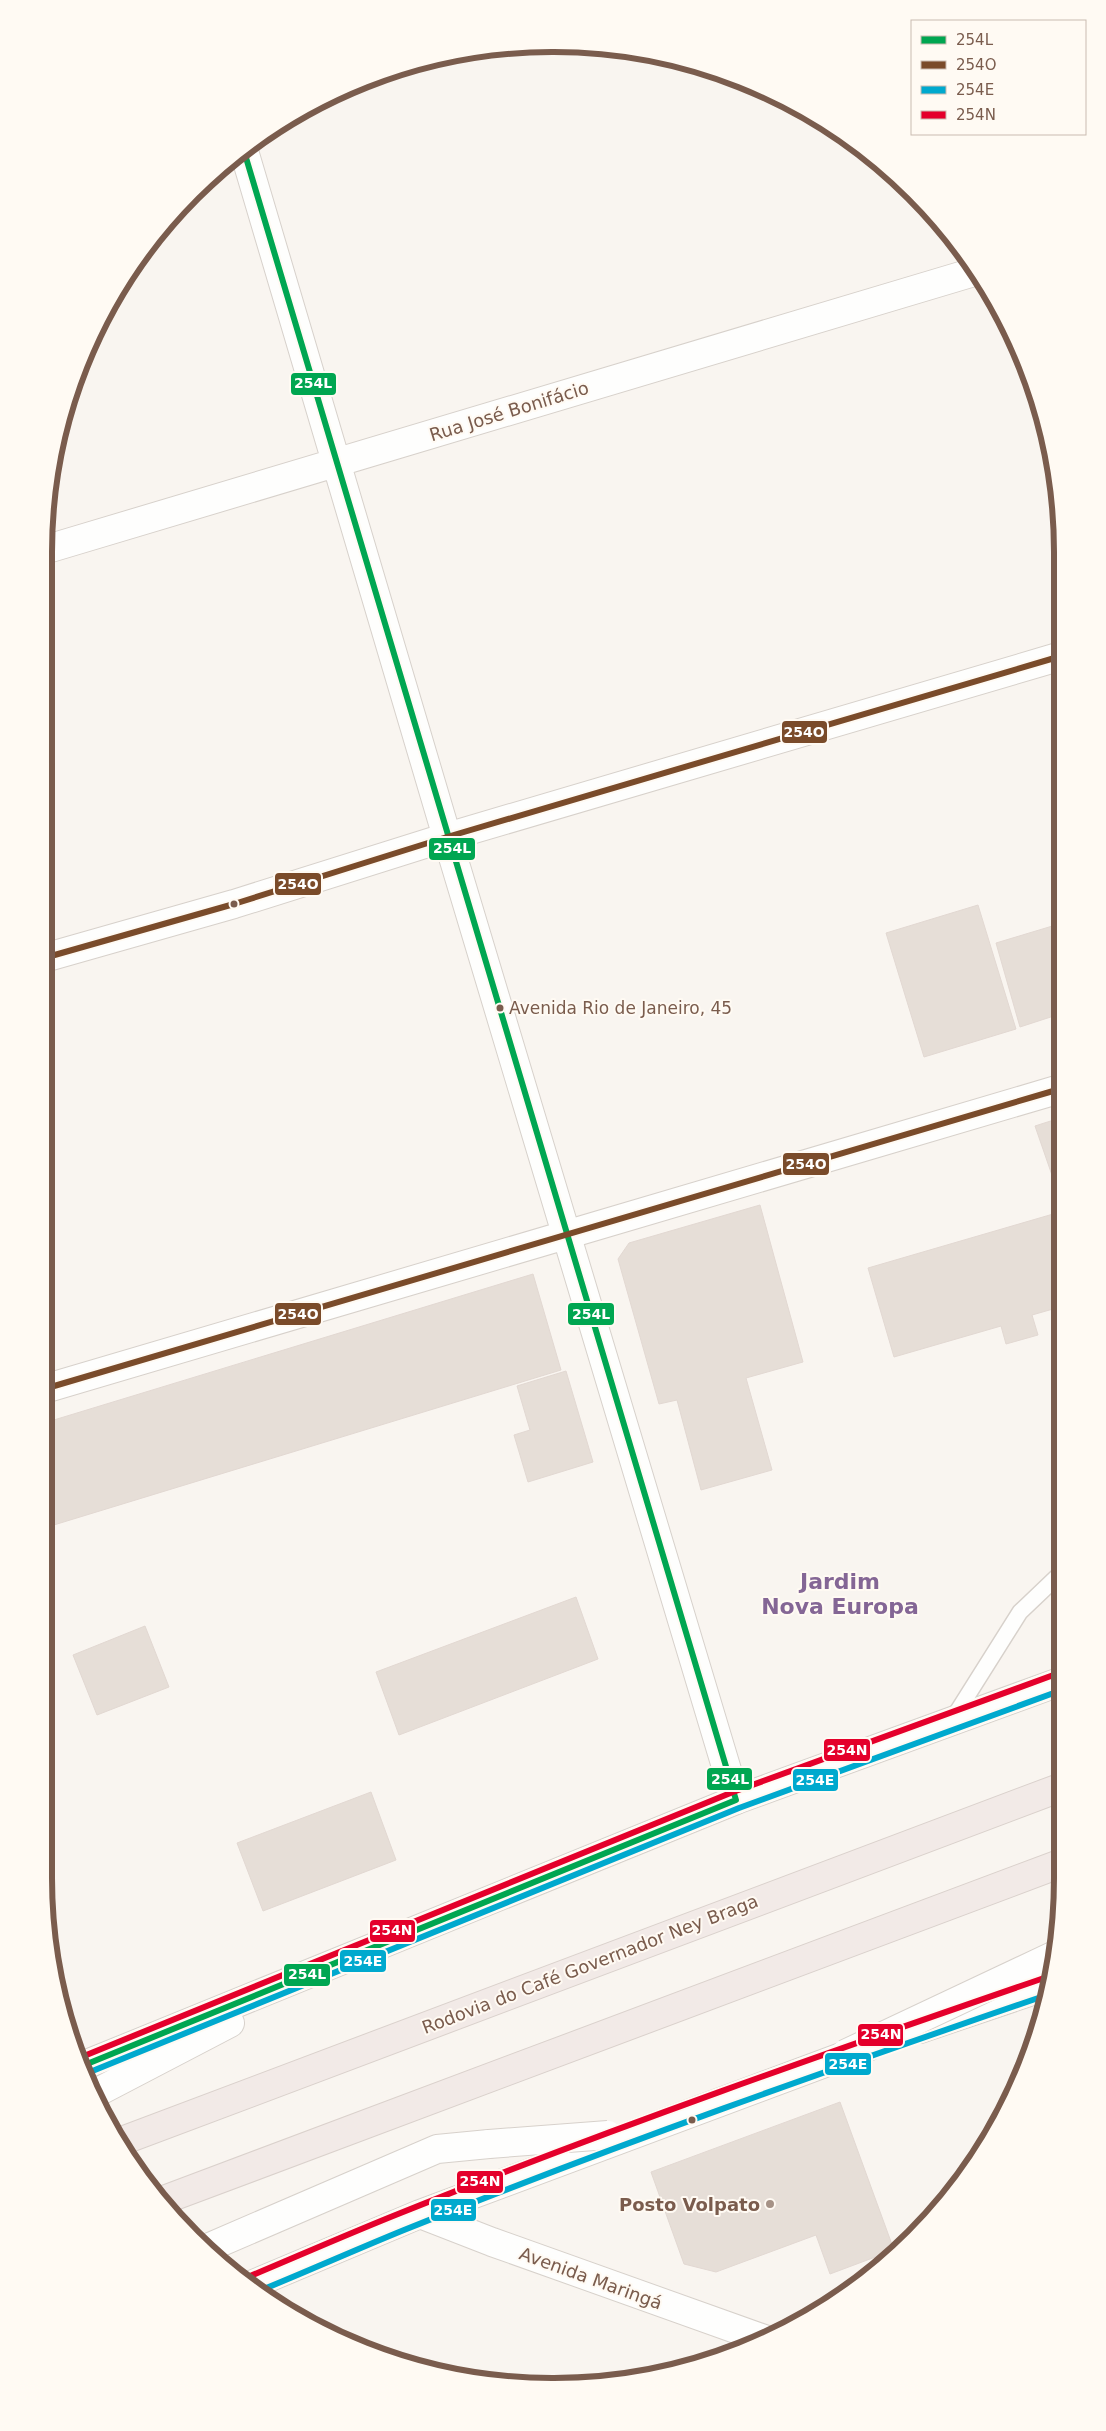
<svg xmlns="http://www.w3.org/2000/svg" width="1106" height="2431" viewBox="0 0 1106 2431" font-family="'DejaVu Sans',sans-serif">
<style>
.building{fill:#e6ded7;stroke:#e2d8d2}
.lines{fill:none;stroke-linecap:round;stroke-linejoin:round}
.service-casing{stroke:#d7d1cb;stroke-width:18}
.minor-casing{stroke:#d7d1cb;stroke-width:30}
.tertiary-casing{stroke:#d7d1cb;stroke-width:30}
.motorway-casing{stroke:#dad1cc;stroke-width:30}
.service{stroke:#fefefd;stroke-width:15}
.minor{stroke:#fefefd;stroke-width:28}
.tertiary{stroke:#fefefd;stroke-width:28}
.motorway{stroke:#f2eae7;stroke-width:28}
.tertiary-bridge-casing{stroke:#d7d1cb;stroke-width:30;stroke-linecap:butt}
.tertiary-bridge{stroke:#fefefd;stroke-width:28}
.bus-1-casing{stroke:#fffaf3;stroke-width:10}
.bus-2-casing{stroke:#fffaf3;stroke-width:10}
.bus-3-casing{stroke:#fffaf3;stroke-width:10}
.bus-4-casing{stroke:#fffaf3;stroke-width:10}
.bus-1{stroke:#00a651;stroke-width:6}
.bus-2{stroke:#7a4b2a;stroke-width:6}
.bus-3{stroke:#00a9ce;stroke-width:6}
.bus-4{stroke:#e4002b;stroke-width:6}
.bus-dot{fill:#7a5c4d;stroke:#fffaf3;stroke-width:2}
.poi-dot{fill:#a69286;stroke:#fffaf3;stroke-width:2}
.labels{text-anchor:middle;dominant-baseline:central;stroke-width:4;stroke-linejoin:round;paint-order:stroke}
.bus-label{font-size:17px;fill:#7a5c4d;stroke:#fffaf3;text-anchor:start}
.street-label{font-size:18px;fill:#7a5c4d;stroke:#fffaf3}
.poi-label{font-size:18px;font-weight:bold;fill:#7a5c4d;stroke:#fffaf3;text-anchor:end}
.district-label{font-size:22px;font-weight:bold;fill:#846695;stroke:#fffaf3}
.rim{fill:none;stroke:#7a5c4d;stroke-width:6}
.line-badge{stroke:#fffaf3;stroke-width:2}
.badge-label{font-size:14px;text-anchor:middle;font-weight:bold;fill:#fff}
</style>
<rect width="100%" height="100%" fill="#f9f5f0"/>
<!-- building -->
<path class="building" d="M978,905L1016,1029L924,1057L886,933Z
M1059,924L1060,1014L1020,1027L996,943Z
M1060,1118V1179L1054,1181L1035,1126Z
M760,1205L803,1362L746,1378L772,1470L701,1490L677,1400L659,1404L618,1259L629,1243Z
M1060,1212V1307L1032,1315L1038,1335L1006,1344L1001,1326L894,1357L868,1268Z
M533,1274L561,1370L44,1528V1423Z
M566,1371L593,1462L528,1482L514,1435L530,1430L517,1386Z
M576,1597L598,1659L399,1735L376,1672Z
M145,1626L169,1687L97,1715L73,1655Z
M371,1792L396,1860L263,1911L237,1843Z
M840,2102L894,2250L830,2274L816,2235L716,2272L684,2264L651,2172Z"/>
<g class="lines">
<!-- service casing -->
<g class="service-casing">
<path id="service" d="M952,1720L1020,1612L1061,1573"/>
</g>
<!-- minor casing -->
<g class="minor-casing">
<path id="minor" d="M244,151L447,837L736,1800
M44,550L974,272
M44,958L234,904L447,837L1058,657
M44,1389L1060,1089"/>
</g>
<!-- tertiary casing -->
<g class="tertiary-casing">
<path id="tertiary" d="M920,2029L1050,1985
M82,2066L736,1800L1062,1681
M94,2094L230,2023
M420,2214L492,2242L764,2339
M205,2249L437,2149L489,2144
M251,2285L420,2214L868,2047"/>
</g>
<!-- motorway casing -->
<g class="motorway-casing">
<path id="motorway" d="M119,2142L1062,1787
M161,2201L1062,1863"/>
</g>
<!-- service -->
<use href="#service" class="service"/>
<!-- minor -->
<use href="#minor" class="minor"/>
<!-- tertiary -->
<use href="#tertiary" class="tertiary"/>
<!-- motorway -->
<use href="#motorway" class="motorway"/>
<!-- tertiary-bridge casing -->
<g class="tertiary-bridge-casing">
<path id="tertiary-bridge" d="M845,2054L1055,1955
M489,2144L608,2135"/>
</g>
<!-- tertiary-bridge -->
<use href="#tertiary-bridge" class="tertiary-bridge"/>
<!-- bus-1 casing -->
<g class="bus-1-casing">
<path id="bus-1" d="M82,2066L736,1800L244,151"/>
</g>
<!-- bus-2 casing -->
<g class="bus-2-casing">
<path id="bus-2" d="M44,958L234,904L447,837L1058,657
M44,1389L1060,1089"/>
</g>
<!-- bus-3 casing -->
<g class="bus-3-casing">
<path id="bus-3" d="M85,2074L739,1808L1062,1690
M259,2291C308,2271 355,2250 404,2230C615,2145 831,2069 1047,1995"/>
</g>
<!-- bus-4 casing -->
<g class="bus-4-casing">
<path id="bus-4" d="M79,2058L733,1792L1059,1673
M248,2277C298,2256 348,2234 398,2214C612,2128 829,2052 1047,1977"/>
</g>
<!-- bus-1 -->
<use href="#bus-1" class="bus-1"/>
<!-- bus-2 -->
<use href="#bus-2" class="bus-2"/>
<!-- bus-3 -->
<use href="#bus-3" class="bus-3"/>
<!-- bus-4 -->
<use href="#bus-4" class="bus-4"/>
</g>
<!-- markers -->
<g class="bus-dot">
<circle cx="234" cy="904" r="4.5"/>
<circle cx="500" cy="1008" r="4.5"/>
<circle cx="692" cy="2120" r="4.5"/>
</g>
<circle class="poi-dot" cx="770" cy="2204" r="5"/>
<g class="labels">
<!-- bus labels -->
<g class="bus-label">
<text x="509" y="1008">Avenida Rio de Janeiro, 45</text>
</g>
<!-- street labels -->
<g class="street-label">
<text transform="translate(509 411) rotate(-17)">Rua José Bonifácio</text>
<text transform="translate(590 1964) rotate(-21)">Rodovia do Café Governador Ney Braga</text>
<text transform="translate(591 2278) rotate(20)">Avenida Maringá</text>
</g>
<!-- poi labels -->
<g class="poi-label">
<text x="760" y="2204">Posto Volpato</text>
</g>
<!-- district labels -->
<g class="district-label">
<text x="840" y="1581">Jardim<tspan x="840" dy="25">Nova Europa</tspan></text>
</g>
</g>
<!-- crop -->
<path d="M0 0H1106V2431H0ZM552 52H554A500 500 0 0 1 1054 552V1878A500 500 0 0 1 554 2378H552A500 500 0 0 1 52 1878V552A500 500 0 0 1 552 52Z" fill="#fffaf3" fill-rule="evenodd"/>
<path class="rim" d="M552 52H554A500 500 0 0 1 1054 552V1878A500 500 0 0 1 554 2378H552A500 500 0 0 1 52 1878V552A500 500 0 0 1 552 52Z"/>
<g class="line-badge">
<rect x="290" y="372" width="47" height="24" rx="5" fill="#00a651"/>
<rect x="781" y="720" width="47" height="24" rx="5" fill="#7a4b2a"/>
<rect x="428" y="837" width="48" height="24" rx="5" fill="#00a651"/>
<rect x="274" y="872" width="48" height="24" rx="5" fill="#7a4b2a"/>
<rect x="782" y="1152" width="48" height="24" rx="5" fill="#7a4b2a"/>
<rect x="567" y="1302" width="48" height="24" rx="5" fill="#00a651"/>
<rect x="274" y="1302" width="48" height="24" rx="5" fill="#7a4b2a"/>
<rect x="823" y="1738" width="48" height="24" rx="5" fill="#e4002b"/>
<rect x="706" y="1767" width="47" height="24" rx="5" fill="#00a651"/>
<rect x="792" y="1768" width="47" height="24" rx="5" fill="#00a9ce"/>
<rect x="369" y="1919" width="47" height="24" rx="5" fill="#e4002b"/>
<rect x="339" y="1949" width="48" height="24" rx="5" fill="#00a9ce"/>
<rect x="283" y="1963" width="48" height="24" rx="5" fill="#00a651"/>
<rect x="857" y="2023" width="47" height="24" rx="5" fill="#e4002b"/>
<rect x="824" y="2052" width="48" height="24" rx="5" fill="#00a9ce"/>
<rect x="456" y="2170" width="48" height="24" rx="5" fill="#e4002b"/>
<rect x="430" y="2198" width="47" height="24" rx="5" fill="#00a9ce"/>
</g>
<g class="badge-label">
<text x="313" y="388">254L</text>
<text x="804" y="737">254O</text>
<text x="452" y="853">254L</text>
<text x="298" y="889">254O</text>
<text x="806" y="1169">254O</text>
<text x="591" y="1319">254L</text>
<text x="298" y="1319">254O</text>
<text x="847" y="1755">254N</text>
<text x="730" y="1784">254L</text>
<text x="815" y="1785">254E</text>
<text x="392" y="1935">254N</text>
<text x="363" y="1966">254E</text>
<text x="307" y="1979">254L</text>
<text x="881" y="2039">254N</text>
<text x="848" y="2069">254E</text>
<text x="480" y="2186">254N</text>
<text x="453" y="2215">254E</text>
</g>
<!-- legend -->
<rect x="911" y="20" width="175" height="115" fill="#fffaf3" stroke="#cabbb1"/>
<rect x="921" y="36" width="25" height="8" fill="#00a651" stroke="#cabbb1"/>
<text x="956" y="45" font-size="15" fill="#7a5c4d">254L</text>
<rect x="921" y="61" width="25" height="8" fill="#7a4b2a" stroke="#cabbb1"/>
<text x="956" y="70" font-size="15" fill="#7a5c4d">254O</text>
<rect x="921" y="86" width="25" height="8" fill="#00a9ce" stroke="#cabbb1"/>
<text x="956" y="95" font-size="15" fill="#7a5c4d">254E</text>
<rect x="921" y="111" width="25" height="8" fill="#e4002b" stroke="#cabbb1"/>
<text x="956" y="120" font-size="15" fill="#7a5c4d">254N</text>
</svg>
